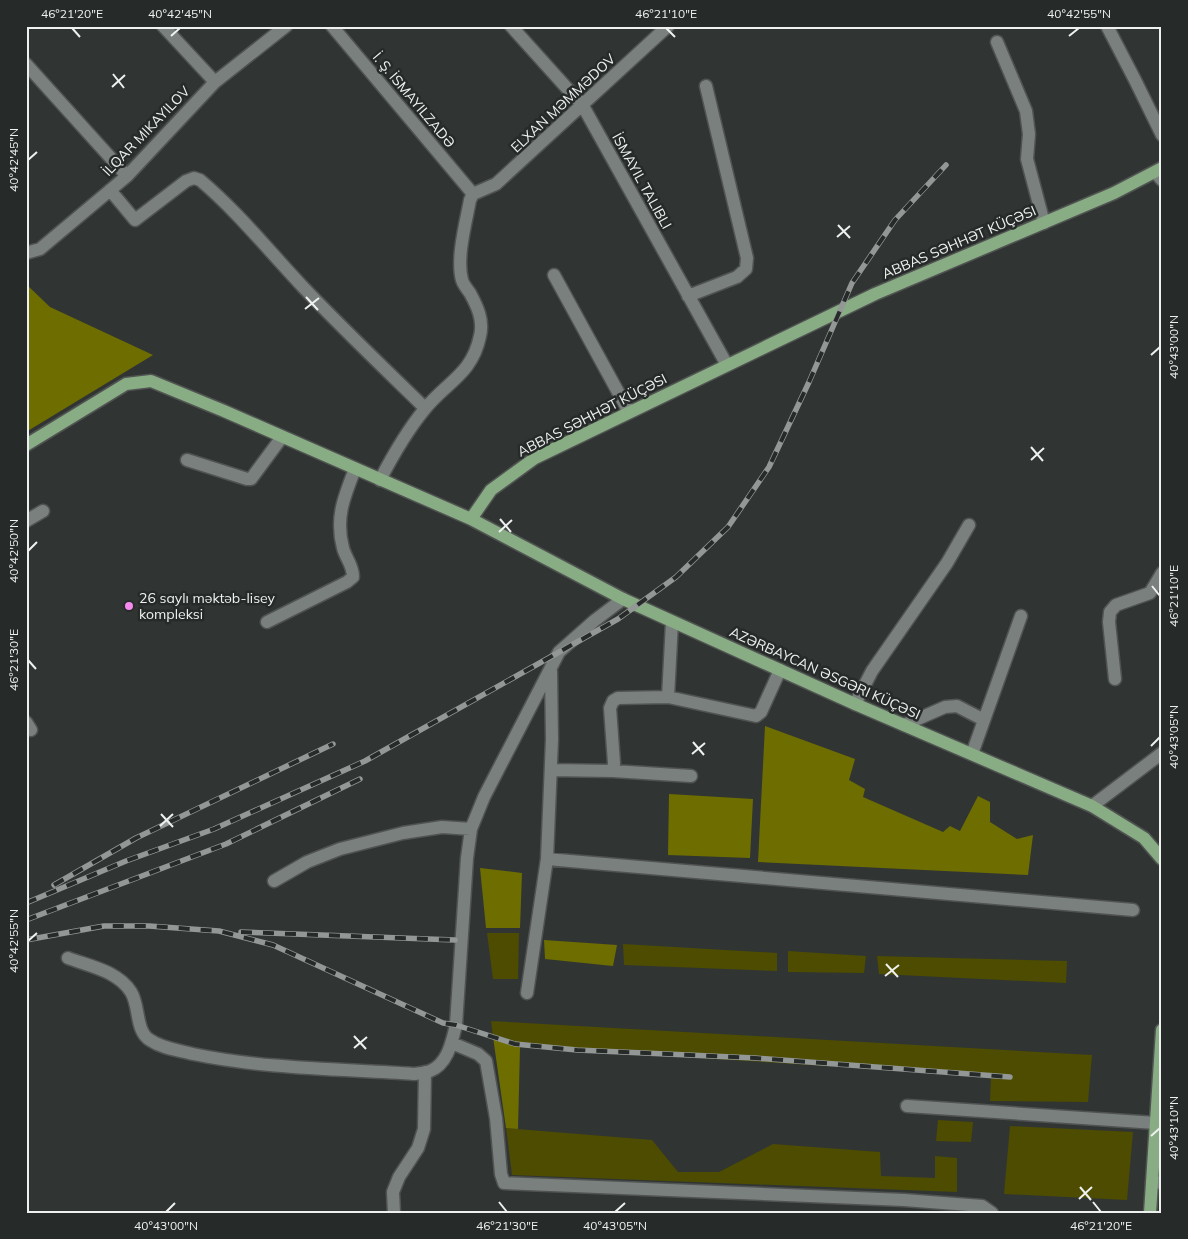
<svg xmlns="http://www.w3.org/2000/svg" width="1188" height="1239" viewBox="0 0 1188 1239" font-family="Mulish,sans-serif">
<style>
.green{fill:#4d4c00}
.forest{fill:#6e6d00}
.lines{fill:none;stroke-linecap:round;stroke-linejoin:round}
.minor-casing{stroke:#505352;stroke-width:15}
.major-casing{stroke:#505352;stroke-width:15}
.minor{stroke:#7a807e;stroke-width:12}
.major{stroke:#88ac83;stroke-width:12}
.rail-casing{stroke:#939795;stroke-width:5.5}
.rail{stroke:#262b29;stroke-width:4;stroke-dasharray:11;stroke-linecap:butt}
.ticks{fill:none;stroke:#eef1f0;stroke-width:2}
.poi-dot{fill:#f589ee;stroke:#262b29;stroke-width:2}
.labels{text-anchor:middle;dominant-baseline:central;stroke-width:5;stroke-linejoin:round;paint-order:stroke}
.street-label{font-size:14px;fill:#eef1f0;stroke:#262b29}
.poi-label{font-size:14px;fill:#eef1f0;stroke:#262b29;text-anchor:start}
.neatline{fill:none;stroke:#eef1f0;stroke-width:2}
.ticks-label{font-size:12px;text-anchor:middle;fill:#eef1f0}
</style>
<rect width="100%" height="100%" fill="#303533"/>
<!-- green -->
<path class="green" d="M487,933H519L518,979H493Z
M623,944L777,953V971L624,965Z
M788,951L866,956L864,973L788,972Z
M877,956L1067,961L1066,983L879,974Z
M491,1021L1092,1055L1088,1102L990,1101L991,1076L520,1047L493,1037Z
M938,1120L973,1122L971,1142L936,1141Z
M1010,1126L1133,1132L1127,1200L1004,1194Z
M506,1128L652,1140L678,1172H719L773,1144L880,1152L881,1176L935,1178V1156L957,1158V1192L512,1175Z"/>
<!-- forest -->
<path class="forest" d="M26,284L50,307L153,355L26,432Z
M765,726L855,759L849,780L865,789L863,797L943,832L950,826L960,831L978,796L990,802V822L1017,839L1033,835L1028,875L758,862Z
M669,794L753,799L750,858L668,855Z
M480,868L522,873L520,928H486Z
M544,940L617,945L613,966L545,959Z
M493,1037L520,1047L518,1129L506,1128Z"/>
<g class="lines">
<!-- minor casing -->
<g class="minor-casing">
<path id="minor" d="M163,26L215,82
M332,26L473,194
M511,26L583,106L727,365
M1107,26L1135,80L1162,135
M997,42L1026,111L1029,134L1027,159L1044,223
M26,64L127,176
M1155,172L1162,180
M110,190L135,220L186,181L194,178L200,180C238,212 269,251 303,287C343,329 384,368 425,408
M473,194L496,184L668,26
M26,253L40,249L127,176L215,82L286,26
M554,275L629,412
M688,296L737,277L746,269L747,258L706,86
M187,460L247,479H251L282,437
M380,480C393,455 406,432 424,410C446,382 472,375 480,336C484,320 477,306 470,293C467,289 463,284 462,280C456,258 466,222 470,200L473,194
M26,521L43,511
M267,622L347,582L353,577C353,565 346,559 343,548C335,518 344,497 355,469
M1115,679L1109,622L1110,612L1116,605L1150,593L1162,573
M668,697L672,622
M855,704L872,671L947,563L969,525
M26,722L31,730
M904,725L945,707L957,706L984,720
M972,754L1021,616
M551,770L613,771L614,763L610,708L613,701L618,698L668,697L756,716L761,712L780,670
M613,771L691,776
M1092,806L1162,753
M547,859L1133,910
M274,881L307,862L340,849L403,833L442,827L471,829
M68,958C89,966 118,971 131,992C140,1006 135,1031 150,1040C163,1049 179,1050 193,1054C265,1069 341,1069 414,1074C419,1073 425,1073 430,1071C448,1064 452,1041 456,1025L467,858L471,829L484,797L559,652L594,621L623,599
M527,993L547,859L552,739L551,671
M452,1043L478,1054L486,1061L496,1118L501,1174L504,1183L904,1200L982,1206L992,1213
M907,1106L1156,1123
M1152,1182L1162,1183
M394,1213L393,1192L399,1177L418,1148L424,1129L425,1072"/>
</g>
<!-- major casing -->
<g class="major-casing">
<path id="major" d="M26,445L126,384L151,381L224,411L471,519L623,599L855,704L1092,806L1144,838L1162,859
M471,519L491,490L535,458L875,294L1114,193L1162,168
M1150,1213L1162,1030"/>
</g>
<!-- minor -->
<use href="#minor" class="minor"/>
<!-- major -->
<use href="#major" class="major"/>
<!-- rail casing -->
<g class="rail-casing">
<path id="rail" d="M54,885L136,838L333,744
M26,903L126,861L214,829L365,761L618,619L676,577L728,527L769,467L809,382L852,283L895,220L946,165
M26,920L226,844L360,779
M241,932L455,940
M26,940L104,926H149L219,931L273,945L443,1023L456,1025L515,1044L577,1050L755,1058L1010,1077"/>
</g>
<!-- rail -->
<use href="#rail" class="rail"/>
</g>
<!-- ticks -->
<path class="ticks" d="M72,28L80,37M666,28L675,37M171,36L180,28M1069,36L1079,28M113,74L124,88M112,87L125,75M28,160L37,152M838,225L850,238M837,237L850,226M306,297L318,310M305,309L319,298M1151,355L1160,347M1031,447L1043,461M1031,460L1044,448M500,519L511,532M499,532L512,520M28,551L37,542M1152,586L1160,596M28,660L36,669M693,742L704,755M1151,746L1160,737M692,754L705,743M161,814L173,827M160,826L173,814M28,941L37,933M886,964L898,977M885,976L899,965M354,1036L366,1049M354,1048L367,1037M1151,1136L1160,1128M1080,1187L1091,1200M1079,1199L1092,1187M499,1202L507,1212M1093,1202L1101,1212M166,1212L175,1203M615,1212L625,1203"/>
<!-- markers -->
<circle class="poi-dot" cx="129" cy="606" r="5"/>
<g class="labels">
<!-- street labels -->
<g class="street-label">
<text transform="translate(414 100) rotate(50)">İ. Ş. İSMAYILZADƏ</text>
<text transform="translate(563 103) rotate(-43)">ELXAN MƏMMƏDOV</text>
<text transform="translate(146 131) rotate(-46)">İLQAR MIKAYILOV</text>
<text transform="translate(642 181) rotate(61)">İSMAYIL TALIBLI</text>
<text transform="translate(959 242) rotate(-23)">ABBAS SƏHHƏT KÜÇƏSI</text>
<text transform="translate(592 415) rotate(-27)">ABBAS SƏHHƏT KÜÇƏSI</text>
<text transform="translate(825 673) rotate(24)">AZƏRBAYCAN ƏSGƏRI KÜÇƏSI</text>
</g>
<!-- poi labels -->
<g class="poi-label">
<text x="139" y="598">26 saylı məktəb-lisey<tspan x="139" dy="16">kompleksi</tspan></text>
</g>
</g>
<!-- border -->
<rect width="1188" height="1239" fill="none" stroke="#262b29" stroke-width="55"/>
<rect x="28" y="28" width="1132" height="1184" class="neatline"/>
<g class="ticks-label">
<text x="72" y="18">46°21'20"E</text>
<text x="180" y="18">40°42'45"N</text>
<text x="666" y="18">46°21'10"E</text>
<text x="1079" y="18">40°42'55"N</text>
<text transform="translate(14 160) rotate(-90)" y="4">40°42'45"N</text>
<text transform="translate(1174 347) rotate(-90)" y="4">40°43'00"N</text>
<text transform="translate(14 551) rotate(-90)" y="4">40°42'50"N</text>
<text transform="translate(1174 596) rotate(-90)" y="4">46°21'10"E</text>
<text transform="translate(14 660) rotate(-90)" y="4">46°21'30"E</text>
<text transform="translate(1174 737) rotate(-90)" y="4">40°43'05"N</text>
<text transform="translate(14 941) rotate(-90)" y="4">40°42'55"N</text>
<text transform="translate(1174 1128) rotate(-90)" y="4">40°43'10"N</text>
<text x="166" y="1230">40°43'00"N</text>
<text x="507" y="1230">46°21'30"E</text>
<text x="615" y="1230">40°43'05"N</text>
<text x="1101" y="1230">46°21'20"E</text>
</g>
</svg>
